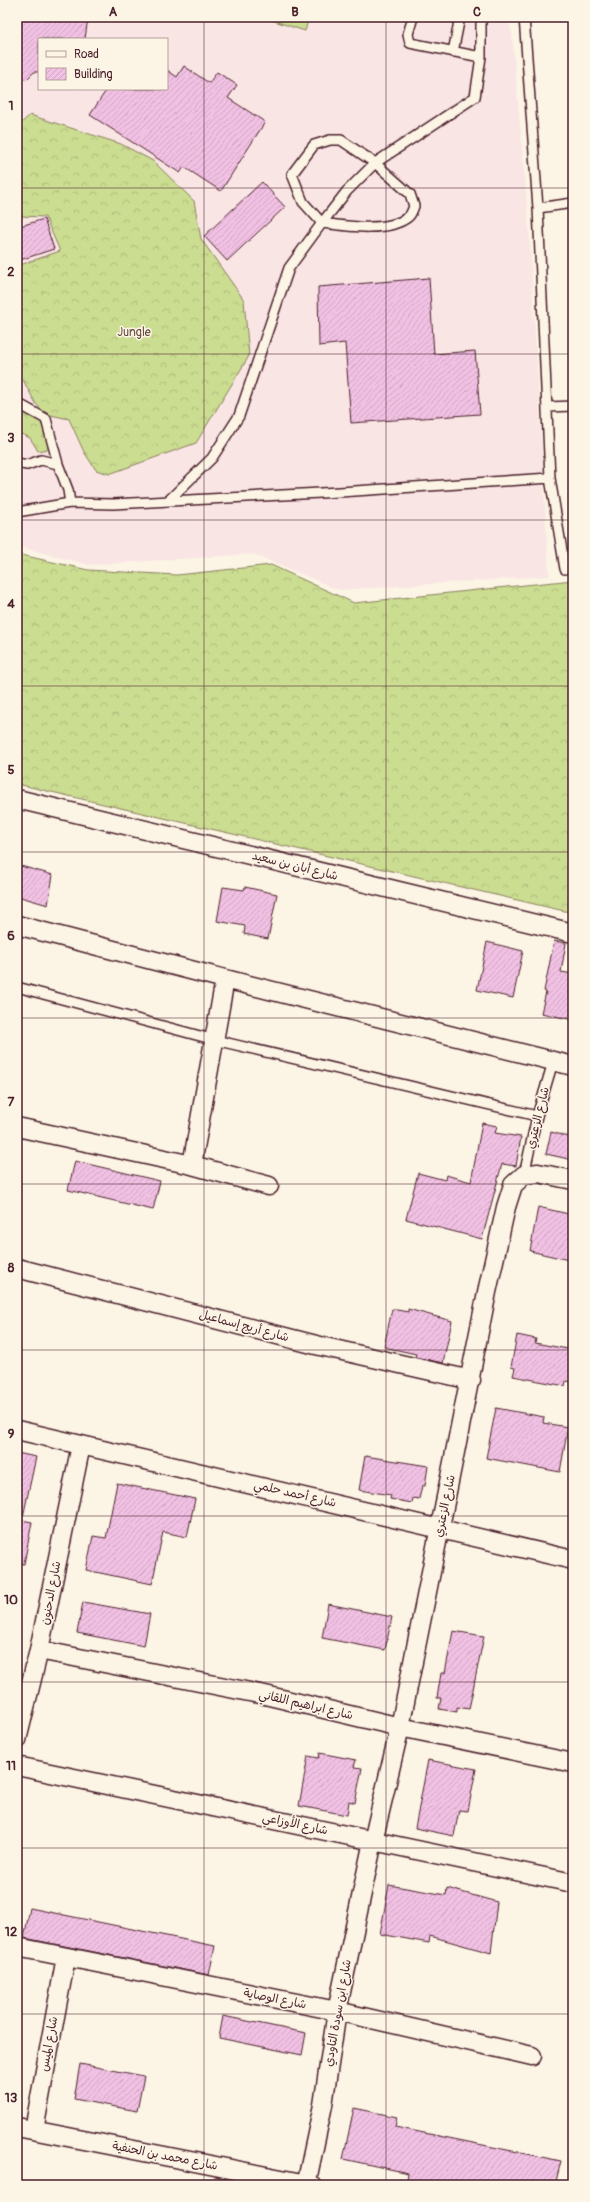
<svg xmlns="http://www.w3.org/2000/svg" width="590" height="2202" viewBox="0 0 590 2202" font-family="Pangolin,'Playpen Sans Arabic',sans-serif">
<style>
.built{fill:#f9e5e4;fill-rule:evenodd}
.forest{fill:url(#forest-crowns);stroke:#8a7e5e}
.garden{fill:#cbdd91;stroke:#8a7e5e}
.building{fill:url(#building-hatch);stroke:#4a1f2b}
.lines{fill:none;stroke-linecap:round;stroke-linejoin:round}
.service-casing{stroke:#4a1f2b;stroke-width:12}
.minor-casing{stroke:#4a1f2b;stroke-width:21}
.service{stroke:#fcf5e5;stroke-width:9}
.minor{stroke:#fcf5e5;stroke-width:18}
.grid{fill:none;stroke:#4a1f2b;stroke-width:1;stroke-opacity:0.55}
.labels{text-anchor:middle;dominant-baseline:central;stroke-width:3;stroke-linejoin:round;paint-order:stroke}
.park-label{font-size:12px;fill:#6a4e44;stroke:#fcf5e5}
.street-label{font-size:12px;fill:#4a1f2b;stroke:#fcf5e5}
.neatline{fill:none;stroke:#4a1f2b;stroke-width:1.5}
.grid-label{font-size:13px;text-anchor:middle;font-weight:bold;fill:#4a1f2b}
</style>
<defs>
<pattern id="forest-crowns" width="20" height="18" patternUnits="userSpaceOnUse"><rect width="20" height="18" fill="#cbdd91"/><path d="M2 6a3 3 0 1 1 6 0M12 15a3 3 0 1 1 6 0" fill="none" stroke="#b0bd7d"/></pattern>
<pattern id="building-hatch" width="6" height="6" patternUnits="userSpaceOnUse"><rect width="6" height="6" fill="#f1c1e3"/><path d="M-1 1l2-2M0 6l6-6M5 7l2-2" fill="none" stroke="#d0a5c3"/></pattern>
</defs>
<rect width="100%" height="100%" fill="#fcf5e5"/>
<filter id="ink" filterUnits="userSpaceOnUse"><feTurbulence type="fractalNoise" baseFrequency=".025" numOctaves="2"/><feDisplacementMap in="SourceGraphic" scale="8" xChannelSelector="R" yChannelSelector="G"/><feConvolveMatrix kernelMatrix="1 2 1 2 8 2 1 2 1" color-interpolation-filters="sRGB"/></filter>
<g filter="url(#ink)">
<!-- built -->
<path class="built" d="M17,17H508L512,34L529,226L549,576L339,590L253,554L89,565L17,546ZM39,39H167V89H39Z"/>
<!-- forest -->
<path class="forest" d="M30,115L121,144L153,161L194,201L201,239L244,300L249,356L196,443L109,474L96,470L84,452L69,419L46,414L36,404L22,378L17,380L19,334L17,327L19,322L17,315V266L60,251L45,217L17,216V127Z
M22,404C40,406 35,412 42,425C44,428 49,432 51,434L52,448L38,451L30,438L17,432V406Z
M17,554L88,570L177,575L271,565L354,603L573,580V913L17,784Z"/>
<!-- garden -->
<path class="garden" d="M262,17H309L305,31Z"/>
<!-- building -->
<path class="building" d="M17,17H88L85,39H39V72H34L26,80L17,74Z
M184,66L209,83L217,72L237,85L228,98L265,122L221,191L184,167L180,173L90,115L107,89H167V70L177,77Z
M262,182L285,207L227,261L204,236Z
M44,219L54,249L17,261V227Z
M429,278L434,354L475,351L480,414L351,423L345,343L319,346L318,287Z
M17,865L53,875L48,905L17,896Z
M223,887L244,890L245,887L277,894L268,939L244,934L245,926L217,921Z
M554,941L566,943L561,972L573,974V1020L541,1013L546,992L544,991Z
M487,942L523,951L513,998L477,990Z
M482,1123L497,1126L495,1133L521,1137L516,1166L502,1164L482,1239L406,1219L418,1173L445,1180L446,1175L471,1182Z
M551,1132L573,1138V1160L546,1154Z
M75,1161L160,1181L153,1210L68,1190Z
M538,1207L573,1215V1261L530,1251Z
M392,1309L408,1312V1309L452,1321L443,1363L415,1357L416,1354L384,1347Z
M517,1335L536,1339L535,1343L573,1350V1382L566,1381L565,1386L513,1376L515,1368L511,1367Z
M496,1408L544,1417L543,1423L568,1427L560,1472L486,1458Z
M17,1453L36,1457L23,1517H17Z
M365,1456L428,1466L425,1486H422L419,1499L413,1498L412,1503L390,1499L391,1495L359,1490Z
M117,1483L195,1499L187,1537L163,1532L152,1584L86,1570L93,1536L106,1538Z
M17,1519L32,1522L24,1564L17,1563Z
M83,1602L150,1614L144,1646L77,1633Z
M328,1604L392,1617L385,1650L322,1638Z
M453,1631L484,1636L469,1709L457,1707V1712L439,1709L441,1698H437L441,1673H445Z
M320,1753L356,1760L354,1767L362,1768L355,1803L349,1801L347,1815L299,1806L308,1756L319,1758Z
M428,1760L476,1769L468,1811L459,1810L454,1836L415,1828Z
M389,1885L446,1895L447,1888L497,1902L491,1953L430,1936L429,1943L380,1934Z
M30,1908L215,1946L209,1975L24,1938Z
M223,2016L306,2033L302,2055L219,2038Z
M80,2064L144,2076L137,2111L74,2099Z
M354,2108L397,2117L395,2127L561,2161L555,2185H406L408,2173L343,2159Z"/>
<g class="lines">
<!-- service casing -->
<g class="service-casing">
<path id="service" d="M413,17L408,34L410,43L481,57
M524,17L538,208L550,478L565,569
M453,52L460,17
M330,140H341L375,163L410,194L414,206C413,209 411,215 408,217C388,233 345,226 322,223L303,202L292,174L314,145Z
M538,208L573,203
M17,403L46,419L58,464
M548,407L573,406
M17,463L27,465L41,460L58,464L68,490L70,503
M169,500L212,458L239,416L289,268L322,223L347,191L375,163L475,97L481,57V17
M17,512L70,503L113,504L340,492L550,478
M17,987L215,1040L537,1116
M524,1175L537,1116L553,1062"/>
</g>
<!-- minor casing -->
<g class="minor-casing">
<path id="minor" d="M17,799L573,933
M17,925L225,979L573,1066
M17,1127L192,1165L269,1186
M192,1165L225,979
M17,1268L316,1345L471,1380
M17,1430L573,1560
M39,1650L265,1695L400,1727L573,1763
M17,1740L39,1650L81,1445
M17,1766L573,1883
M17,1947L337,2011L532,2056
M17,2127L312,2185
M34,2130L66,1957
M306,2185L323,2105L337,2011L373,1841L400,1727L487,1292L506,1207L513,1185L524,1175L538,1173L573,1180"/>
</g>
<!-- service -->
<use href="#service" class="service"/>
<!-- minor -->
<use href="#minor" class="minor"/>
</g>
</g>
<!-- grid -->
<path class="grid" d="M204,17V2185M386,17V2185M17,188H573M17,354H573M17,520H573M17,686H573M17,852H573M17,1018H573M17,1184H573M17,1350H573M17,1516H573M17,1682H573M17,1848H573M17,2014H573"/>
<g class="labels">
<!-- park labels -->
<g class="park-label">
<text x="134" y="332">Jungle</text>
</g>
<!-- street labels -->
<g class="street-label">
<text transform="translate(295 866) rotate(14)">شارع أبان بن سعيد</text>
<text transform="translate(538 1118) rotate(-76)">شارع الزعتري</text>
<text transform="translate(244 1326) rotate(15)">شارع أريج إسماعيل</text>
<text transform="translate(295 1494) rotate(13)">شارع أحمد حلمي</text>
<text transform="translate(445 1506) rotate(-78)">شارع الزعتري</text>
<text transform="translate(51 1593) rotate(-79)">شارع الدحنون</text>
<text transform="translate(306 1705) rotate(13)">شارع ابراهيم اللقاني</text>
<text transform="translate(295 1824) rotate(12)">شارع الأوزاعي</text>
<text transform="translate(275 1999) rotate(11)">شارع الوصاية</text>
<text transform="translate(338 2013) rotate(-80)">شارع ابن سودة التاودي</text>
<text transform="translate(49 2044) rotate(-80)">شارع الميس</text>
<text transform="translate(165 2156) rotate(11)">شارع محمد بن الحنفية</text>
</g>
</g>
<!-- margin -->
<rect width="590" height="2202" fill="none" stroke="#fcf5e5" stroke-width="44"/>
<!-- legend -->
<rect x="38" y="38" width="130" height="52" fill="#fcf5e5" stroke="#b59f9b"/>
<rect x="46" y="51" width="20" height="6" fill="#fcf5e5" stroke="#b59f9b"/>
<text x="74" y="58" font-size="12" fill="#4a1f2b">Road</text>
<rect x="46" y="68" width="20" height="12" fill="url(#building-hatch)" stroke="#b59f9b"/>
<text x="74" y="78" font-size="12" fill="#4a1f2b">Building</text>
<rect x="22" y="22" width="546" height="2158" class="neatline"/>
<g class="grid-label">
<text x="113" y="16">A</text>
<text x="295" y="16">B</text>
<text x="477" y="16">C</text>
<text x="11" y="110">1</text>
<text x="11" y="276">2</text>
<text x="11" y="442">3</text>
<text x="11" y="608">4</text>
<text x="11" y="774">5</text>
<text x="11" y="940">6</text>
<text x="11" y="1106">7</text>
<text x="11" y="1272">8</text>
<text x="11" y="1438">9</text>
<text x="11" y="1604">10</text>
<text x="11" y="1770">11</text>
<text x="11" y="1936">12</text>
<text x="11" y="2102">13</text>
</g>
</svg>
